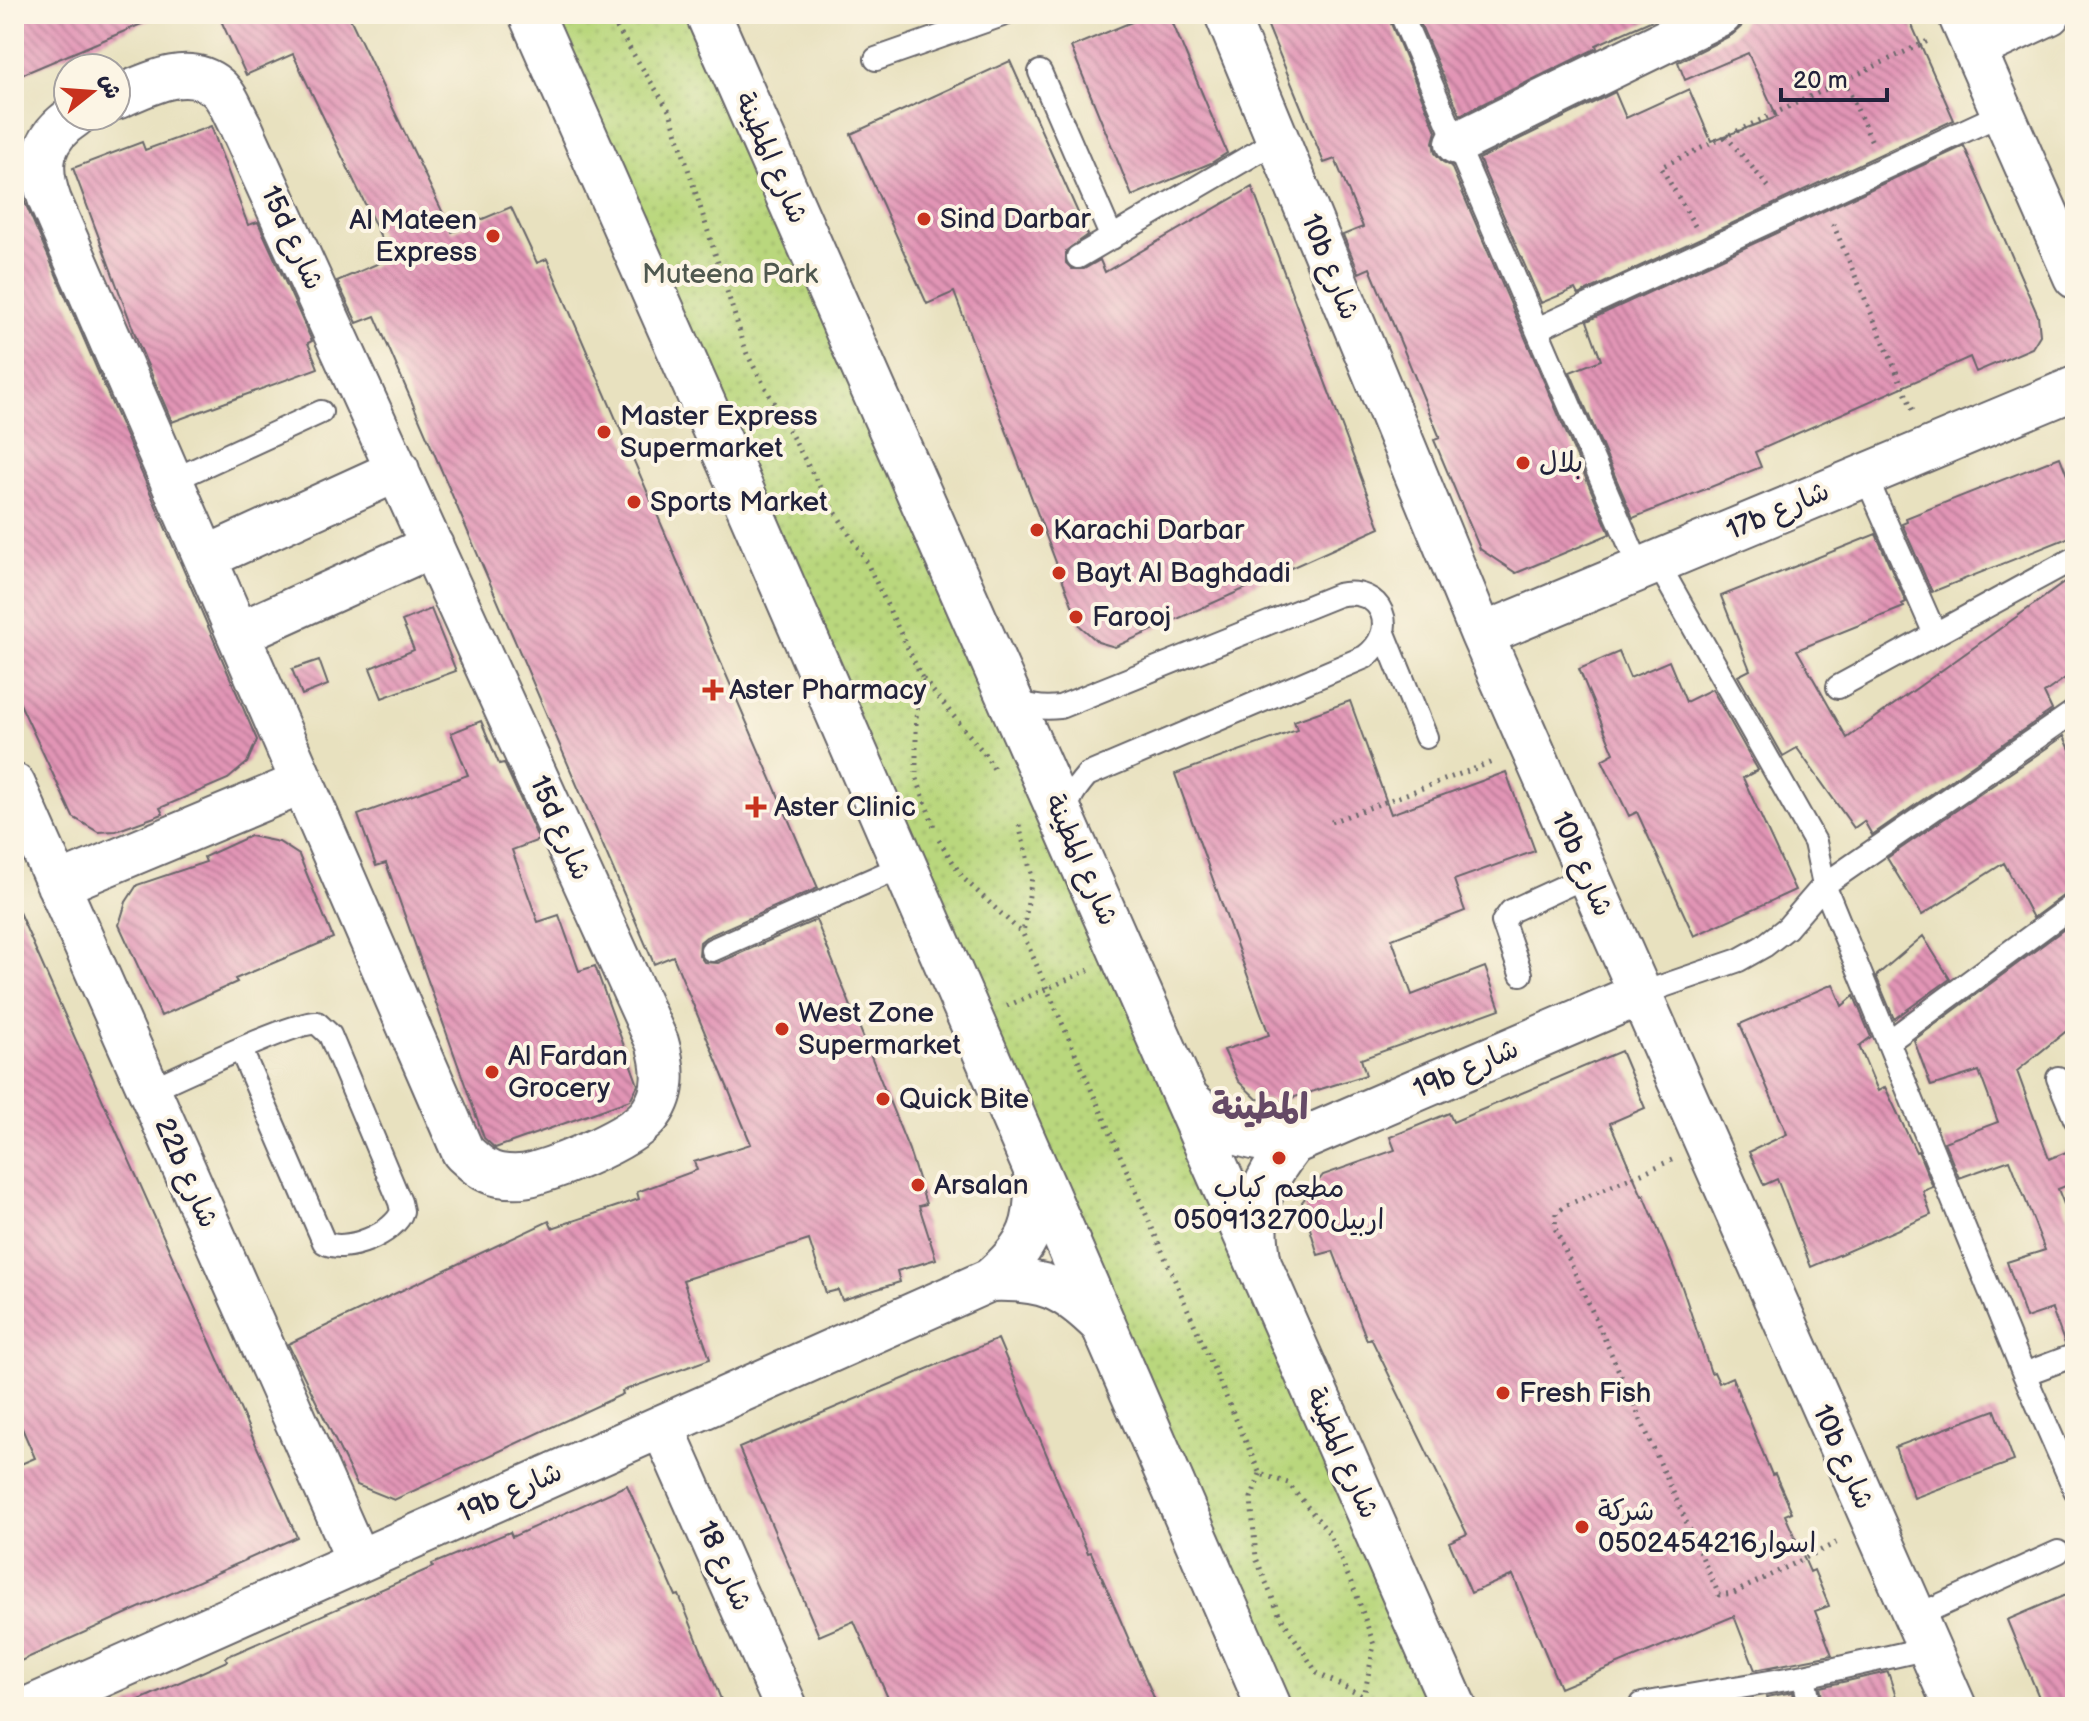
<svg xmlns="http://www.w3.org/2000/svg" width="2089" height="1721" viewBox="0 0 2089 1721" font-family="'Balsamiq Sans','Playpen Sans Arabic',sans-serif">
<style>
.green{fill:url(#green-dots);stroke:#6e7c5c;stroke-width:2}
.building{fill:url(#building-back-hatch)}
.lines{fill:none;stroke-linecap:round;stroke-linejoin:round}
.service-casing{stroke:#676569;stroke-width:26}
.minor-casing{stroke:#676569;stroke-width:46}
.tertiary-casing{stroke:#676569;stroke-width:48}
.path{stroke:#676569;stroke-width:5;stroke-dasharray:2 6;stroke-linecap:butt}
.service{stroke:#fff;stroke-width:22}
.minor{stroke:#fff;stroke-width:42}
.tertiary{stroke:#fff;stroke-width:44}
.poi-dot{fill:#c8321e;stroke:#fcf5e5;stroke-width:3}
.labels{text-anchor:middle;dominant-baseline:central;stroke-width:8;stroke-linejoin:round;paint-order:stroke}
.street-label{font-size:28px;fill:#22223b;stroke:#fcf5e5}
.poi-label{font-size:28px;fill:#22223b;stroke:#fcf5e5;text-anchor:start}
.park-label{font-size:28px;fill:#4f584f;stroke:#fcf5e5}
.district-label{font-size:36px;font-weight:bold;fill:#654a66;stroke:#fcf5e5}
</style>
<defs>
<pattern id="green-dots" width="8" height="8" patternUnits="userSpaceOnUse" patternTransform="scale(2)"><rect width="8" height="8" fill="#b9d77d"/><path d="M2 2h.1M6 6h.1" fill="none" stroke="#9fb86d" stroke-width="1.8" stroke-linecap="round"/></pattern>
<pattern id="building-back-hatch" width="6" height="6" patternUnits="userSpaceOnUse" patternTransform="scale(2)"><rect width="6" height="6" fill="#e295b6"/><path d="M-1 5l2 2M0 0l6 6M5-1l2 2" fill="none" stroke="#b77995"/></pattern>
</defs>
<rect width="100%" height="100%" fill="#fcf5e5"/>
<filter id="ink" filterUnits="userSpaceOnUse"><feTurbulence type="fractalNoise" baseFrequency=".0125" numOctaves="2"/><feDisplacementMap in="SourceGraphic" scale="16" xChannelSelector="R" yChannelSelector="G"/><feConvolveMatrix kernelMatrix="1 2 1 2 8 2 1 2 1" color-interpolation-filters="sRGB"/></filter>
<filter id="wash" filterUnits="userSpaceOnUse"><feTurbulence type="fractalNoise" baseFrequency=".006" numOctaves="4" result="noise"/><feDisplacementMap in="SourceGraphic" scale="32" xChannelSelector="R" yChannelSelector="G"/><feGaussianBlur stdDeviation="1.8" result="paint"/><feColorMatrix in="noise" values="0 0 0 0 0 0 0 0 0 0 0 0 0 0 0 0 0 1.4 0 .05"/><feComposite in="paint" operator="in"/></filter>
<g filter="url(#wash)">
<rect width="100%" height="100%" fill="#e8e1bf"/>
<!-- green -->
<path class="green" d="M538,14H693L1442,1707H1287Z"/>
<g id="blocks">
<!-- building -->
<path class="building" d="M14,14H165L14,78Z
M218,14H348L452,232L511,207L537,263L547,259L818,888L706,937L700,942L699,955L704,962L718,963L816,920L909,1150L926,1204L919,1206L936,1259L897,1271L900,1282L842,1300L838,1290L826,1293L809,1240L683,1280L710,1359L622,1391L623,1394L394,1500L357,1485L288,1344L549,1221L552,1228L639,1199L637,1192L697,1170L694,1162L751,1144L673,956L654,964L375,316L357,323L337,281L391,258L293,54L246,75Z
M1151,14H1169L1227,153L1211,163L1132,196L1071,47Z
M1263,14H1387L1436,131L1433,142L1435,153L1443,162L1451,166L1610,534L1516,573L1480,549L1434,440L1440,438L1370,268L1359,273L1343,235L1363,227L1335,159L1324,163Z
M1416,14H1666L1596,45L1597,48L1460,115Z
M1745,14H1907L1954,120L1578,295L1575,289L1541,303L1479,159L1615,92L1626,118L1689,89L1711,141L1777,117L1748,53L1685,80L1678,62L1732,35L1741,27Z
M1010,61L1088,235L1066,251V263L1072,269H1084L1100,260L1105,272L1252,187L1380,528L1115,647L1098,642L1080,626L954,292L927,304L851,134Z
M211,126L248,225L258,222L312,341L308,343L318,368L172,422L139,345L73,168L142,142L145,150Z
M1964,146L2038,316L2040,335L2032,348L1976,372L1970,357L1755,452L1761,467L1633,518L1570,372L1601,360L1587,321Z
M14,177L257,740L247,763L228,779L160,808L163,814L116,831L98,832L73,817L14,691Z
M2060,457L2075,496V535L1932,592L1902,524L1907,522L1906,518Z
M1876,534L1906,602L1902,604L1904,607L1797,650L1847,738L2075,575V671L2044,693L2052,710L1872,835L1864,821L1854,828L1797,748L1783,756L1738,676L1750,670L1721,596Z
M431,609L456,671L382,698L370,668L414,650L402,621Z
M1619,652L1630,678L1669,661L1686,702L1712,689L1758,770L1743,778L1795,890L1694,936L1637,812L1629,816L1602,760L1614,753L1579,669Z
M319,660L328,685L302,695L292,669Z
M1350,701L1391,814L1506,772L1535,851L1454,880L1465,911L1392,939L1412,995L1485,967L1500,1009L1361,1059L1366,1075L1282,1101L1257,1099L1238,1081L1224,1050L1269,1035L1175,774L1297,730L1294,721Z
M481,721L499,764L504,763L539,840L512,850L538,922L559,915L579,971L595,966L638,1085L630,1100L495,1148L484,1138L386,863L376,866L358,815L468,775L451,733Z
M2064,736L2075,761V890L2067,893L2033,918L2004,863L1922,915L1887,858Z
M250,836L279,842L299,855L333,938L235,979L237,982L161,1016L119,925L126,902L137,885L206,862L204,857Z
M14,901L297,1537L14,1664V1467L35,1458L14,1410Z
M2075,921V1024L2017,1071L2049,1159L2066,1152L2075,1176V1182L2058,1189L2075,1232V1341L2065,1344L2052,1309L2026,1318L2007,1262L2045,1250L2010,1160L1959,1178L1944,1142L1998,1122L1979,1071L1931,1086L1914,1040Z
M1923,936L1950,979L1894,1019L1876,976Z
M1833,984L1842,1006L1854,996L1871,1037L1859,1046L1878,1091L1885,1087L1916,1152L1918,1151L1933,1187L1923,1191L1931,1215L1811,1267L1777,1179L1764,1185L1749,1152L1787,1134L1740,1024Z
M1621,1051L1645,1108L1610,1123L1642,1196L1644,1195L1682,1287L1711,1373L1714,1372L1719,1383L1732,1377L1772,1475L1775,1474L1792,1512L1785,1515L1810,1572L1814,1570L1829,1606L1815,1611L1832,1655L1755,1670L1734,1616L1560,1688L1513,1575L1471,1593L1449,1542L1467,1534L1371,1338L1367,1340L1333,1251L1318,1255L1302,1202L1323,1175L1395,1150L1390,1137L1449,1113L1453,1122Z
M998,1339L1088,1553L1091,1552L1158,1707H892L854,1621L819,1636L739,1448Z
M1995,1410L2014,1461L1914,1498L1895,1447Z
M627,1485L676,1596L679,1595L724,1707H124L227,1661L226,1657L433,1567L432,1564L510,1532L512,1537Z
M2075,1591V1707H2043L2007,1620Z
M1888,1672L1897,1700L1874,1707H1824L1820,1687Z
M1793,1692L1796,1707H1770L1766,1697Z"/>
</g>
</g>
<g filter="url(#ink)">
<use href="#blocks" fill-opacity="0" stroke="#676569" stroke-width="2"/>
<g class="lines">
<!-- service casing -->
<g class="service-casing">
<path id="service" d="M1401,14L1640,569
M876,59L1005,14
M1040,72L1112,238
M1078,257L1278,140
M1537,329L2003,113
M1865,475L1935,634
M171,481L321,412
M1657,562L1815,842L1824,885L2024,1374L2075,1490
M1384,633L1426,737
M1838,687L2075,558
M1012,698C1028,707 1041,709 1060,707L1338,595C1382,585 1401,630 1365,657L1087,775C1076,788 1067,799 1066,817
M712,950L903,866
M1521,974L1503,922L1511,911L1587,876
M1640,994L1739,960L1764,946L1787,928L1824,885L2075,711
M1888,1042L2075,904
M2058,1078L2075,1119
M149,1090C177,1078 296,1020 317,1023L330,1035L400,1202L402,1211C396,1233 344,1255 324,1242L241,1050
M2024,1374L2075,1355
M1914,1617L2058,1552
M1804,1676L1810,1707
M1642,1704L1804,1676L1929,1648"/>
</g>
<!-- minor casing -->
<g class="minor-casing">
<path id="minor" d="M1226,14L1482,635L1955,1707
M1959,14L2075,277
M1974,49L2049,14
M75,116C41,138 37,165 50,201L463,1152C474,1162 484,1172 499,1175C511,1177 524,1177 536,1173C564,1165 635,1137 651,1113C667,1091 664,1066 657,1042L240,125C233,113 228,96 217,87C187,62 146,85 116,98
M1457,143L1721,14
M205,558L398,470
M238,634L432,546
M1482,635L2075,388
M14,785L358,1561
M58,885L302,783
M1185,1096C1220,1131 1244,1141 1293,1143L1640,994
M1260,1263C1250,1210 1260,1184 1293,1143
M990,1280C1043,1278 1065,1288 1102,1325
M662,1426L786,1707
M31,1707L990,1280C1031,1245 1039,1223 1035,1170"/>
</g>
<!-- tertiary casing -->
<g class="tertiary-casing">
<path id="tertiary" d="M531,14L737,480L1269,1707
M708,14L1454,1707"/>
</g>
<!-- path -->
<path class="path" d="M608,14L670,112L747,354L822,491L865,559L922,678L916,718V776L934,827
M1844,80L1872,142
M1726,136L1771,190
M1833,224L1914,413
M1695,226L1661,167L1930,40
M923,679L984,753L996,772
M1331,822L1495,761
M1019,825L1032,877L1023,933
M939,840L963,878L1023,934L1260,1474L1288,1483L1329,1533L1357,1596L1374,1645L1364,1697L1368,1707
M1007,1006L1089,970
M1672,1160L1567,1205L1556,1213L1555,1228L1719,1595L1734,1593L1840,1541
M1260,1474L1251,1498L1256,1558L1279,1614L1317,1673L1364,1697"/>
<!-- service -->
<use href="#service" class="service"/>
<!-- minor -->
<use href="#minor" class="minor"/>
<!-- tertiary -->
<use href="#tertiary" class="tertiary"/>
</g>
</g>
<!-- markers -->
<g class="poi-dot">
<circle cx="924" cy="219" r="8"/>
<circle cx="493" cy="236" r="8"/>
<circle cx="604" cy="432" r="8"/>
<circle cx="1523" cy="463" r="8"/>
<circle cx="634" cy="502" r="8"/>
<circle cx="1037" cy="530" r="8"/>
<circle cx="1059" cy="573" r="8"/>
<circle cx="1076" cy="617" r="8"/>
<path d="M709 678h8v8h8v8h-8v8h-8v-8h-8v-8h8z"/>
<path d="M752 795h8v8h8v8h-8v8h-8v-8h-8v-8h8z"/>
<circle cx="782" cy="1029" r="8"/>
<circle cx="492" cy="1072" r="8"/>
<circle cx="883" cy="1099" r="8"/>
<circle cx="1279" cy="1158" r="8"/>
<circle cx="918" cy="1185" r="8"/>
<circle cx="1503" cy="1393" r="8"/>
<circle cx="1582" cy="1527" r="8"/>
</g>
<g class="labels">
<!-- street labels -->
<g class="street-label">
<text transform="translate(771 158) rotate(66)">شارع المطينة</text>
<text transform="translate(292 238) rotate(65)">15d شارع</text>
<text transform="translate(1330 267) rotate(68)">10b شارع</text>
<text transform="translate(1778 511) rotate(-23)">17b شارع</text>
<text transform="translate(560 828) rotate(66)">15d شارع</text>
<text transform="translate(1081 860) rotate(66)">شارع المطينة</text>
<text transform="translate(1582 864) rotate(66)">10b شارع</text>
<text transform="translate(1466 1069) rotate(-23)">19b شارع</text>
<text transform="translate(186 1173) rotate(66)">22b شارع</text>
<text transform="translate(1342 1453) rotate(66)">شارع المطينة</text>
<text transform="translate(1843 1457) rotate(66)">10b شارع</text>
<text transform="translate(510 1493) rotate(-24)">19b شارع</text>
<text transform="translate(724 1566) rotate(66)">شارع 18</text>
</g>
<!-- poi labels -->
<g class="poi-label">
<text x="940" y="219">Sind Darbar</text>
<text x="477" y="220" text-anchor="end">Al Mateen<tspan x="477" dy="32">Express</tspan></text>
<text x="620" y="416">Master Express<tspan x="620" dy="32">Supermarket</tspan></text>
<text x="1539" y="463">بلال</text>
<text x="650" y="502">Sports Market</text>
<text x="1053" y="530">Karachi Darbar</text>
<text x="1075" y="573">Bayt Al Baghdadi</text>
<text x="1092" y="617">Farooj</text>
<text x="729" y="690">Aster Pharmacy</text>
<text x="774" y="807">Aster Clinic</text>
<text x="798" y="1013">West Zone<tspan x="798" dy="32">Supermarket</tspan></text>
<text x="508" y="1056">Al Fardan<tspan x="508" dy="32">Grocery</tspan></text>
<text x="899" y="1099">Quick Bite</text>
<text x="934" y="1185">Arsalan</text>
<text x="1279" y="1188" text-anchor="middle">مطعم كباب<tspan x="1279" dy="32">اربيل0509132700</tspan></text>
<text x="1519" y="1393">Fresh Fish</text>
<text x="1598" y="1511">شركة<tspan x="1598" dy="32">اسوار0502454216</tspan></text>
</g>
<!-- park labels -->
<g class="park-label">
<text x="730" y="274">Muteena Park</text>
</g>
<!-- district labels -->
<g class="district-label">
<text x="1260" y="1108">المطينة</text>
</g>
</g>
<!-- margin -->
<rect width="2089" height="1721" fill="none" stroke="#fcf5e5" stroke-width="48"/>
<!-- north arrow -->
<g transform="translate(92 92) rotate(73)"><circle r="38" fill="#fcf5e5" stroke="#a5a1a1" stroke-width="2"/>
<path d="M0-6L14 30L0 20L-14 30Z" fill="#c8321e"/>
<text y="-12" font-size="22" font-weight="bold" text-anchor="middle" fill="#22223b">ش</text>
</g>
<!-- scale -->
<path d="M1781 88v12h106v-12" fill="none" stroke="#22223b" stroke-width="4"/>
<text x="1793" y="88" font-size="24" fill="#22223b" stroke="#fcf5e5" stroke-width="6" paint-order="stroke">20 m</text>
</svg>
